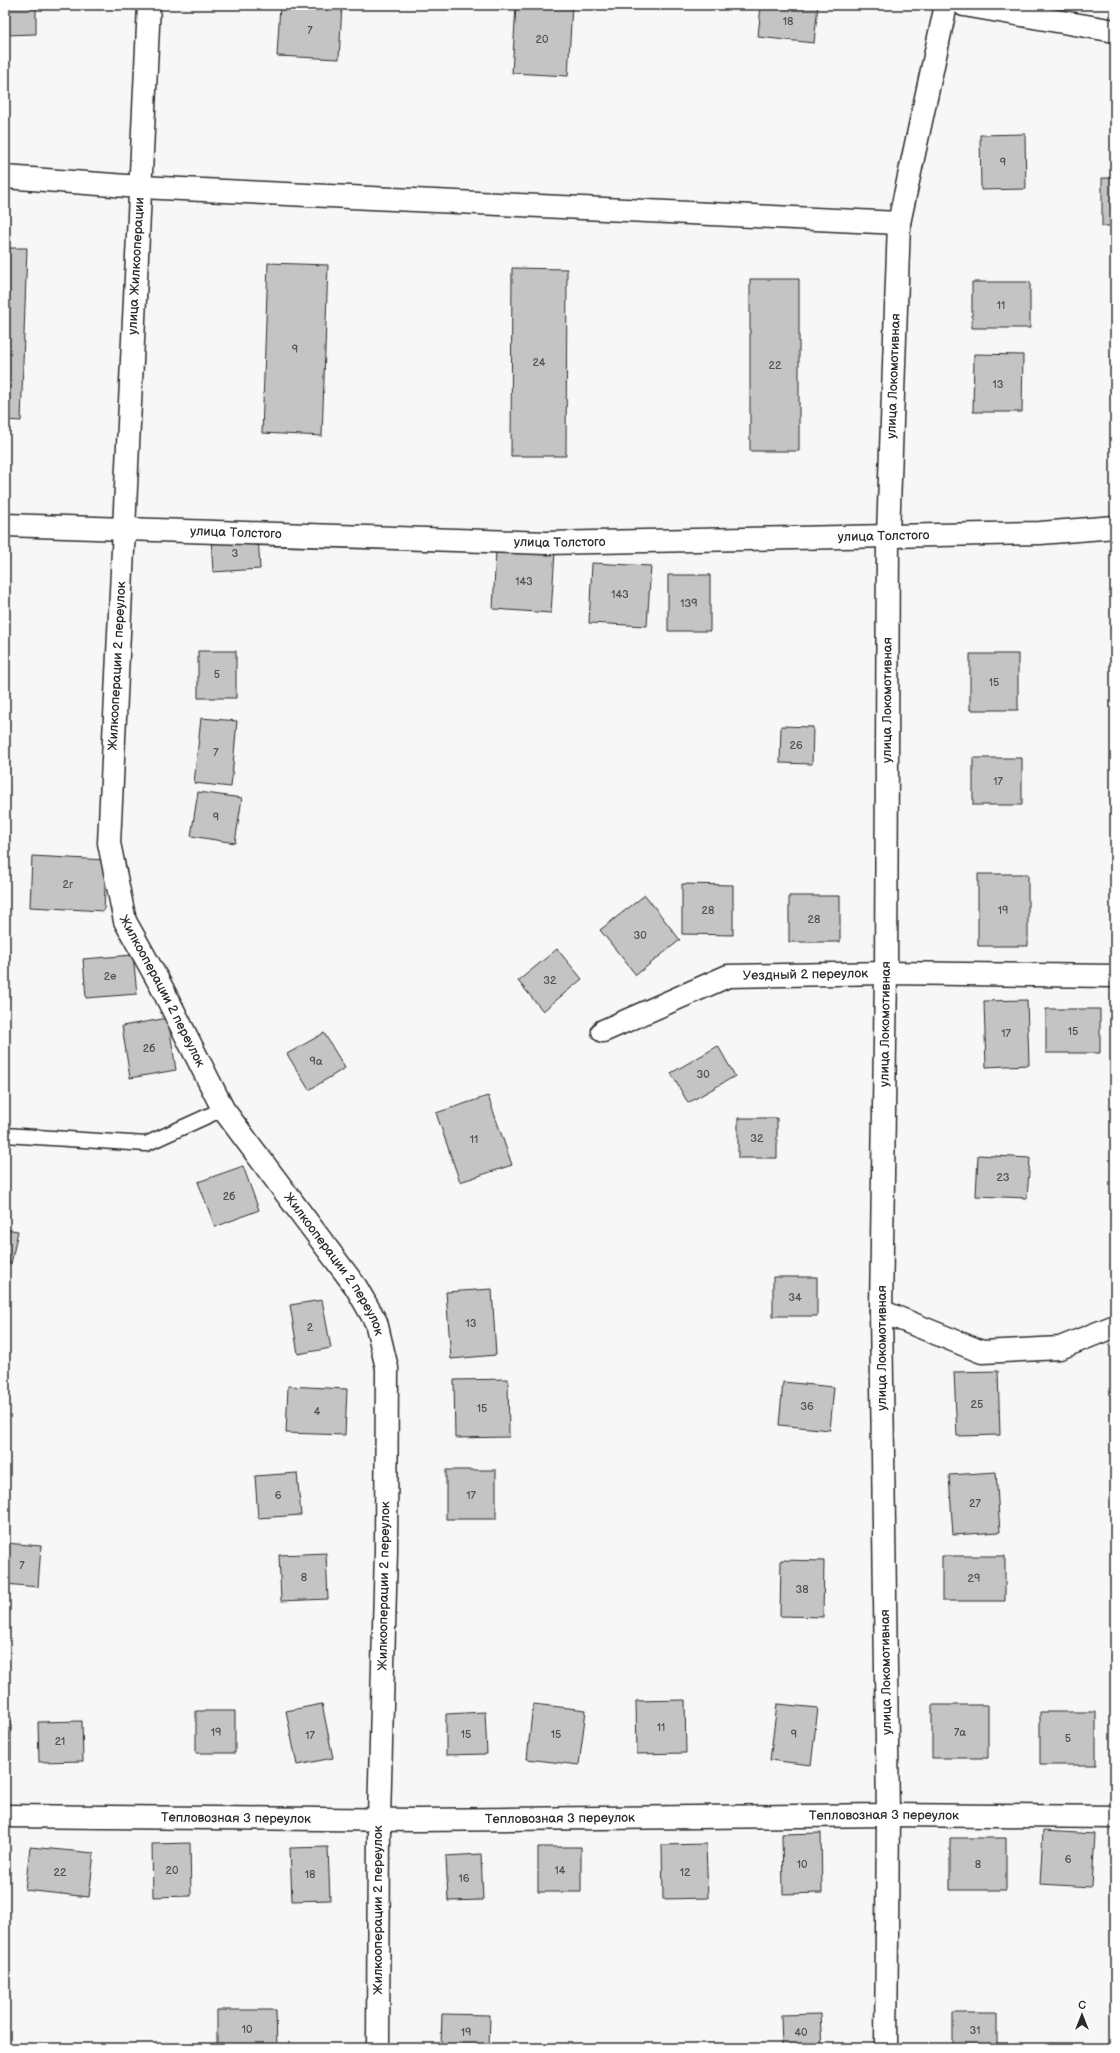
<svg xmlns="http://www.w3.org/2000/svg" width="1120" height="2053" viewBox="0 0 1120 2053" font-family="'Balsamiq Sans',sans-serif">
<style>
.building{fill:#c4c4c4;stroke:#2b2b2b}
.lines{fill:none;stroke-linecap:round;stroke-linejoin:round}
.service-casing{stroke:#2b2b2b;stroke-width:17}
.minor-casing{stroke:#2b2b2b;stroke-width:25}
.service{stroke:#fff;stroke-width:14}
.minor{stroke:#fff;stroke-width:22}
.labels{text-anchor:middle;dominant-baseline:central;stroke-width:3.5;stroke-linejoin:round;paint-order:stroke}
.number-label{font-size:11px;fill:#515151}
.street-label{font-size:13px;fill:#2b2b2b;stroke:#fff}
</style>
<rect width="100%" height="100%" fill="#f7f7f7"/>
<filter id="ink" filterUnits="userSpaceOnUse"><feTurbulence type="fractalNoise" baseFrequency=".025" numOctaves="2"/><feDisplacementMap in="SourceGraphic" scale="8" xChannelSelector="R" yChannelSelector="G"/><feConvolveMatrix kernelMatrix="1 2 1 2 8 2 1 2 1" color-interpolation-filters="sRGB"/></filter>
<g filter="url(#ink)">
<!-- building -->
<path class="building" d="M5,5H36V34L5,35Z
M280,5H342L339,59L277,56Z
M516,5H572L568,76L512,73Z
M761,5H818L814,43L758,37Z
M1025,134L1026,189L981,190L980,135Z
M1102,178H1115V226H1102Z
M5,248H27L21,421L5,420Z
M268,263L328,265L322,436L262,433Z
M512,268L567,269L566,456H511Z
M750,279H799V451H750Z
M972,282H1030V328H972Z
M974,354L1023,355L1022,412H973Z
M258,535L260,569L213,572L211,538Z
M496,549L555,552L551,613L493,609Z
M592,563L651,566L647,626L589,623Z
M668,575H710V631H668Z
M198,651H236V698H198Z
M970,654H1018V710H970Z
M201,718L237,721L231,787L194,783Z
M781,726L813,727L812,764L780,763Z
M973,758H1022V805H973Z
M198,792L242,798L235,843L191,836Z
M32,856L106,860L104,911L30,907Z
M978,874H1028V946H978Z
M682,884L733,885V935L682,934Z
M645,895L680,940L636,975L600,930Z
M789,896H840V942H789Z
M557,949L582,979L543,1011L518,981Z
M133,955L137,994L86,998L83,959Z
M1027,1000L1029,1065L986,1067L984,1001Z
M1046,1009H1100V1053H1046Z
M168,1018L176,1070L130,1078L122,1026Z
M324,1033L345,1068L309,1090L287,1054Z
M718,1046L735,1076L688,1103L671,1073Z
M488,1096L512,1165L460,1182L436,1113Z
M738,1118H777V1158H738Z
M978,1155L1030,1158L1027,1198L976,1196Z
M243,1166L259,1210L215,1227L198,1182Z
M5,1229L18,1231L11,1264L5,1262Z
M773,1277H817V1316H773Z
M492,1289L496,1355L451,1359L446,1292Z
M322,1300L331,1348L298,1354L290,1305Z
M998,1371L1000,1435L957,1436L954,1372Z
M508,1379L509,1437L455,1438L454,1380Z
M783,1382L834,1387L830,1430L779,1425Z
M288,1386L347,1389L345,1435L286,1433Z
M446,1470H496V1519H446Z
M996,1472L1000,1532L953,1535L949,1475Z
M297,1473L301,1515L258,1518L255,1476Z
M5,1543L41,1546L38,1587L5,1584Z
M326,1553L328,1599L281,1601L279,1555Z
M942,1556H1005V1601H942Z
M781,1560L824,1561L823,1617L780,1616Z
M685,1700L686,1753L637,1754L636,1701Z
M322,1704L333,1758L297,1765L286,1711Z
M533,1704L586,1710L579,1765L527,1759Z
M777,1704L818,1708L811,1765L770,1760Z
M932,1705H988V1758H932Z
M196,1711H235V1753H196Z
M485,1712L487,1754L446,1755V1714Z
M1040,1712H1096V1765H1040Z
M5,1717H11V1760H5Z
M82,1721L83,1761L39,1762L38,1722Z
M1043,1831L1095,1834L1092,1887L1040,1884Z
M821,1833L822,1893L783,1894L782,1834Z
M950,1838H1006V1890H950Z
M190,1843L191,1896L153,1897L152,1844Z
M706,1844L708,1898L663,1899L662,1845Z
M30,1847L94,1853L89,1897L25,1890Z
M328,1847L330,1900L292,1901L290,1848Z
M538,1847H581V1892H538Z
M481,1854L483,1900L448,1901L446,1856Z
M217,2010H276L277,2048H217Z
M953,2013H997V2048H953Z
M442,2014L490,2015L489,2048H441Z
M820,2014L822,2048H782L781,2015Z"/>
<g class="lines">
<!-- service casing -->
<g class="service-casing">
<path id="service" d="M5,1135L146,1144L223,1109"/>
</g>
<!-- minor casing -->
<g class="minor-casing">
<g id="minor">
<path id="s1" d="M149,5L109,843L125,921L161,986L223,1109L356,1287L376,1322L387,1368L386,1551L379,1819L378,2048"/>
<path d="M964,5L1115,31"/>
<path d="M5,177L140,187L899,223"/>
<path id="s2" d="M5,525L546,543L1040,533L1115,527"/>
<path id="s3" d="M603,1031L728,976L886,973L1115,976"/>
<path d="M881,1311L982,1352L1060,1348L1115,1326"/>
<path id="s4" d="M5,1816L417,1820L888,1815L1115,1817"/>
<path id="s5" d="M886,2048L888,1815L881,1311L886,973L888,535L899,223L946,5"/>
</g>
</g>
<!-- service -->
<use href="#service" class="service"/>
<!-- minor -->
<use href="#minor" class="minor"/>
</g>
</g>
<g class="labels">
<!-- number labels -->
<g class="number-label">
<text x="788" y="21">18</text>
<text x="310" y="30">7</text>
<text x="542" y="39">20</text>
<text x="1003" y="162">9</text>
<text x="1001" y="305">11</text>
<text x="295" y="349">9</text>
<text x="539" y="362">24</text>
<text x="775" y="365">22</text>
<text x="998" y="384">13</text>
<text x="235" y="553">3</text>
<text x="524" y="581">143</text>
<text x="620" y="594">143</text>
<text x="689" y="603">139</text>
<text x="217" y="674">5</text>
<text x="994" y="682">15</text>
<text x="796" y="745">26</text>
<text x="216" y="752">7</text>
<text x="998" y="781">17</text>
<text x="216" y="817">9</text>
<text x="68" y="884">2г</text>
<text x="708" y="910">28</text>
<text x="1003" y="910">19</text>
<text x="814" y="919">28</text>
<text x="640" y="935">30</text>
<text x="110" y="976">2е</text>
<text x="550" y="980">32</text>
<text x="1073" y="1031">15</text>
<text x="1006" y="1033">17</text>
<text x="149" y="1048">2б</text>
<text x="316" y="1061">9а</text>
<text x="703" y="1074">30</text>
<text x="757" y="1138">32</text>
<text x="474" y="1139">11</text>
<text x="1003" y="1177">23</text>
<text x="229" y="1196">2б</text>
<text x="795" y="1297">34</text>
<text x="471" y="1323">13</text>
<text x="310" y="1327">2</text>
<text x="977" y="1404">25</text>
<text x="807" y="1406">36</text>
<text x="482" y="1408">15</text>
<text x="317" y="1411">4</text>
<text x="278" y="1495">6</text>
<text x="471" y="1495">17</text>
<text x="975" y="1503">27</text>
<text x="22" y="1565">7</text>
<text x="304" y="1577">8</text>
<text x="974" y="1578">29</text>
<text x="802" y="1589">38</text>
<text x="661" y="1727">11</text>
<text x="216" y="1732">19</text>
<text x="960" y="1732">7а</text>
<text x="466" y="1734">15</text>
<text x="556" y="1734">15</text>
<text x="794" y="1734">9</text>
<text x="310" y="1735">17</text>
<text x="1068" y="1738">5</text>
<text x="60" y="1741">21</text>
<text x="1068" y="1859">6</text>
<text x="802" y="1864">10</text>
<text x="978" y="1864">8</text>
<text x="172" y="1870">20</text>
<text x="560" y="1870">14</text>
<text x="60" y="1872">22</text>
<text x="685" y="1872">12</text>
<text x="310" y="1874">18</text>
<text x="464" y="1878">16</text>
<text x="247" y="2029">10</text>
<text x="975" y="2030">31</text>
<text x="466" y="2032">19</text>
<text x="801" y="2032">40</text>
</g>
<!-- street labels -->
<g class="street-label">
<text transform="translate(136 266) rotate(-87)">улица Жилкооперации</text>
<text stroke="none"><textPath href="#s5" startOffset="1672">улица Локомотивная</textPath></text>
<text stroke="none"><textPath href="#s2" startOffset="231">улица Толстого</textPath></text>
<text stroke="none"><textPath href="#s2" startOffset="879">улица Толстого</textPath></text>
<text stroke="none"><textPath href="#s2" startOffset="555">улица Толстого</textPath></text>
<text transform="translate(117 666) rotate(-87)">Жилкооперации 2 переулок</text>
<text stroke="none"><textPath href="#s5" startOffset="1348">улица Локомотивная</textPath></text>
<text stroke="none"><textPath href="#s3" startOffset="214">Уездный 2 переулок</textPath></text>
<text stroke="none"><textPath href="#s1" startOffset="998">Жилкооперации 2 переулок</textPath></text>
<text stroke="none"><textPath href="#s5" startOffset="1024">улица Локомотивная</textPath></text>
<text stroke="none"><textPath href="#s1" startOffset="1322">Жилкооперации 2 переулок</textPath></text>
<text transform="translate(882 1348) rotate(-90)">улица Локомотивная</text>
<text transform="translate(384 1586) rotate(-89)">Жилкооперации 2 переулок</text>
<text transform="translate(886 1672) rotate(-91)">улица Локомотивная</text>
<text stroke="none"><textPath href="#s4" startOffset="879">Тепловозная 3 переулок</textPath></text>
<text stroke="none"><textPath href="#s4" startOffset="231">Тепловозная 3 переулок</textPath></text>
<text stroke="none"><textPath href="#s4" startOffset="555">Тепловозная 3 переулок</textPath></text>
<text transform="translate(378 1910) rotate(-90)">Жилкооперации 2 переулок</text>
</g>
</g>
<!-- margin -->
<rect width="1120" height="2053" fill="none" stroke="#fff" stroke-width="20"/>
<rect x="10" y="10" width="1100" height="2033" fill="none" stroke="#2b2b2b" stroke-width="1.5" filter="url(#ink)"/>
<!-- north arrow -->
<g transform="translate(1082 2015)" stroke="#ffffff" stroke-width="3" paint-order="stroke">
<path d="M0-3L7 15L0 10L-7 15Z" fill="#2b2b2b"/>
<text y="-6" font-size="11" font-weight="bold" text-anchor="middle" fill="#2b2b2b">С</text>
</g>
</svg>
